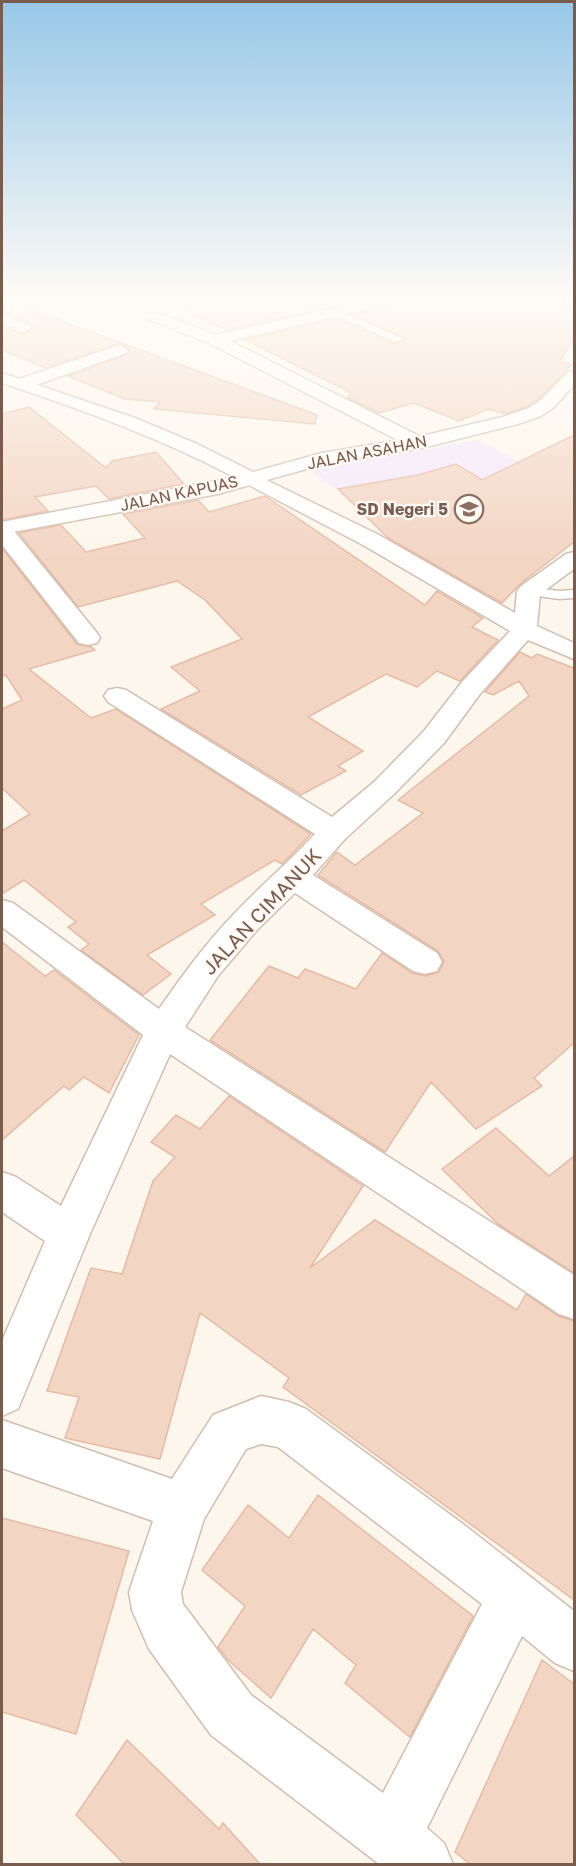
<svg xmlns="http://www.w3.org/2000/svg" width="576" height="1866" viewBox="0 0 576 1866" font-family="'Golos Text',sans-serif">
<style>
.education{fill:#f3e8fa}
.building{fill:#f3d5c3;stroke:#e6bba3;stroke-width:1.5}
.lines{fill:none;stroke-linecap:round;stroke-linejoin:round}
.service-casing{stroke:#d1beb0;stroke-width:3}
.minor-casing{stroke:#d1beb0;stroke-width:3}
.tertiary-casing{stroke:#d1beb0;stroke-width:3}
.service{fill:#fff;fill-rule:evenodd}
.minor{fill:#fff;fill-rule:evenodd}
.tertiary{fill:#fff;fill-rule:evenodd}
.labels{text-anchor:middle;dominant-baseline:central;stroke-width:4.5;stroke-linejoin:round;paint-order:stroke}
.far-street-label{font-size:16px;fill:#7a5c4d;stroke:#fffaf3}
.far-education-label{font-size:16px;font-weight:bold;fill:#785e54;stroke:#fffaf3;text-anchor:end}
.street-label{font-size:20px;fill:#7a5c4d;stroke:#fffaf3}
</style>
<rect width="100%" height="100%" fill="#fdf6ec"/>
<!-- education -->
<path class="education" d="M477,440L574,490V528L541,541L479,591L309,470Z"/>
<!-- building -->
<path class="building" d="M2,299L317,415L315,424L154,409L160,402L125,399L68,376L127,355L130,350L121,343L46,368L2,350V325L22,335L33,328L30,323L2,310Z
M162,299H368L226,330Z
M402,299H574V337L560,362L572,364L540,398L528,406L506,414L488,409L459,421L414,403L379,413L348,398L350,392L245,340L337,318L396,344L404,341L402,336L353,315L394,305Z
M29,407L106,468L112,461L156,452L184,484L109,499L96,486L35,497L48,511L2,520V414Z
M574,435V542L520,584L502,603L388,538L338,489L418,475L456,464L482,480Z
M265,496L425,605L437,591L483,618L472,627L498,640L460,681L437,671L417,687L386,674L308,717L363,751L338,766L346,771L301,795L161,709L200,691L171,667L242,639L205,600L177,581L78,607L19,533L61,525L86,552L145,538L123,514L198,500L209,512Z
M2,548L77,644L91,647L95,650L29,669L91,718L116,709L311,834L282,864L275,860L201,904L215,915L147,955L171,974L143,995L81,950L89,944L68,927L76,922L24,880L2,894V831L30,814L2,788V709L22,700L6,675L2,676Z
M520,652L532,658L537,654L574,668V1043L534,1078L542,1086L476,1129L431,1082L385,1152L210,1040L269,966L298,978L305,969L356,989L382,953L412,973L426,976L439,972L444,961L438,951L318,875L337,852L355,865L423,813L398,800L529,696L519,681L493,695L485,692Z
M2,942L45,976L54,970L139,1035L109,1093L84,1077L69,1090L64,1086L2,1140Z
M229,1096L363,1186L310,1268L375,1220L517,1310L526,1294L558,1316L574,1321V1600L283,1387L289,1378L200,1313L160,1459L65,1438L79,1397L47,1391L91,1268L122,1274L153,1181L175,1157L151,1142L176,1115L200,1129Z
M496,1128L549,1176L574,1156V1273L498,1224L442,1169Z
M318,1495L473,1616L410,1737L345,1683L356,1665L313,1629L271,1698L228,1660L218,1647L245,1606L202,1570L248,1505L289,1538Z
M2,1518L129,1551L76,1734L2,1712Z
M542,1660L574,1684V1864H470L455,1852Z
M127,1740L219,1829L223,1823L260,1864H124L76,1815Z"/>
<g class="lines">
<!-- service casing -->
<g class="service-casing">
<path id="service" d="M336,310L401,338L402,340L395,342L333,314V310Z
M529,587L559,591L574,590V598L559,599L525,594L523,591L525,588Z"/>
</g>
<!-- minor casing -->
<g class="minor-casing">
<path id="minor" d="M376,299H400L393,303L230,341L425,439L427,443L425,447H411L209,343L148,319L145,316L148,313H158L216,335Z
M2,312L29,325L31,328L23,333L2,323Z
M120,345L128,350L126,353L28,388H16L13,384L16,380Z
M250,472L379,535L515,613L517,591L521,586L566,554L574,552V569L540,594L537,626L574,643V659L528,640L480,694L444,743L394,794L345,839L313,875L437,953L442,962L437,971L425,974L413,971L295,893L257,930L218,976L185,1027L574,1275V1319L559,1314L170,1054L90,1234L18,1409L2,1416V1341L45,1241L2,1212V1172L16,1177L61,1206L143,1035L2,927V900L13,903L159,1009C182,976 205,944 233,915C259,887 289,862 315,834L108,702L104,696L108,690L117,688L126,690L332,817L374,782L424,731L462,682L510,631L363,545L243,482L240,478L243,474Z
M2,525L10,526L97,633L100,638L97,643L88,645L79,643L2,545Z
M261,1396L289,1402L306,1409L463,1524L574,1611V1671L555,1663L522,1636L427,1828L444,1843L453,1864H379L211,1735L149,1649L132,1610L129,1592L153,1521L2,1468V1420L172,1479L213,1415ZM261,1444L278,1447L482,1604L383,1793L251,1695L183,1604L181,1592L204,1519L246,1449Z"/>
</g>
<!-- tertiary casing -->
<g class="tertiary-casing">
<path id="tertiary" d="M574,371V385L553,408L541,416L518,424L418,449L324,464L218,494L2,534V522L234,477C160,438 81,409 2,383V373L135,418L197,444L253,472L322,453L418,437L506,416L529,408L541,400L568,372Z"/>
</g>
<!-- service -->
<use href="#service" class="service"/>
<!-- minor -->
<use href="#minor" class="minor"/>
<!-- tertiary -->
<use href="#tertiary" class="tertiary"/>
</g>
<!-- sky -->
<linearGradient id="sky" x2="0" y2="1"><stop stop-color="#97c7e8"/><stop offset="0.53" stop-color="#fefbf6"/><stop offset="1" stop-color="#fefbf6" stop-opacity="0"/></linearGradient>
<rect width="576" height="560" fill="url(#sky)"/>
<!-- icons -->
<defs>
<g id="school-ring" transform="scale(1.5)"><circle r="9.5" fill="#fffaf3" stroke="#8d6e63" stroke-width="1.5"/><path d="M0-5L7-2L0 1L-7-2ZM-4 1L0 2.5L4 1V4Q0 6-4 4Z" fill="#8d6e63"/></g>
</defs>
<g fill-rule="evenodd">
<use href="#school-ring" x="469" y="509"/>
</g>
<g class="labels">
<!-- far-street labels -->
<g class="far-street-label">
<text transform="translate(367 452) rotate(-11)">JALAN ASAHAN</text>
<text transform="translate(179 493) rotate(-12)">JALAN KAPUAS</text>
</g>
<!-- far-education labels -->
<g class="far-education-label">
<text x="448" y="509">SD Negeri 5</text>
</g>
<!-- street labels -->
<g class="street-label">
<text transform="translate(261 911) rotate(-47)">JALAN CIMANUK</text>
</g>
</g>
<!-- border -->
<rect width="576" height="1866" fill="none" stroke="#7a5c4d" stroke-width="6"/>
</svg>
